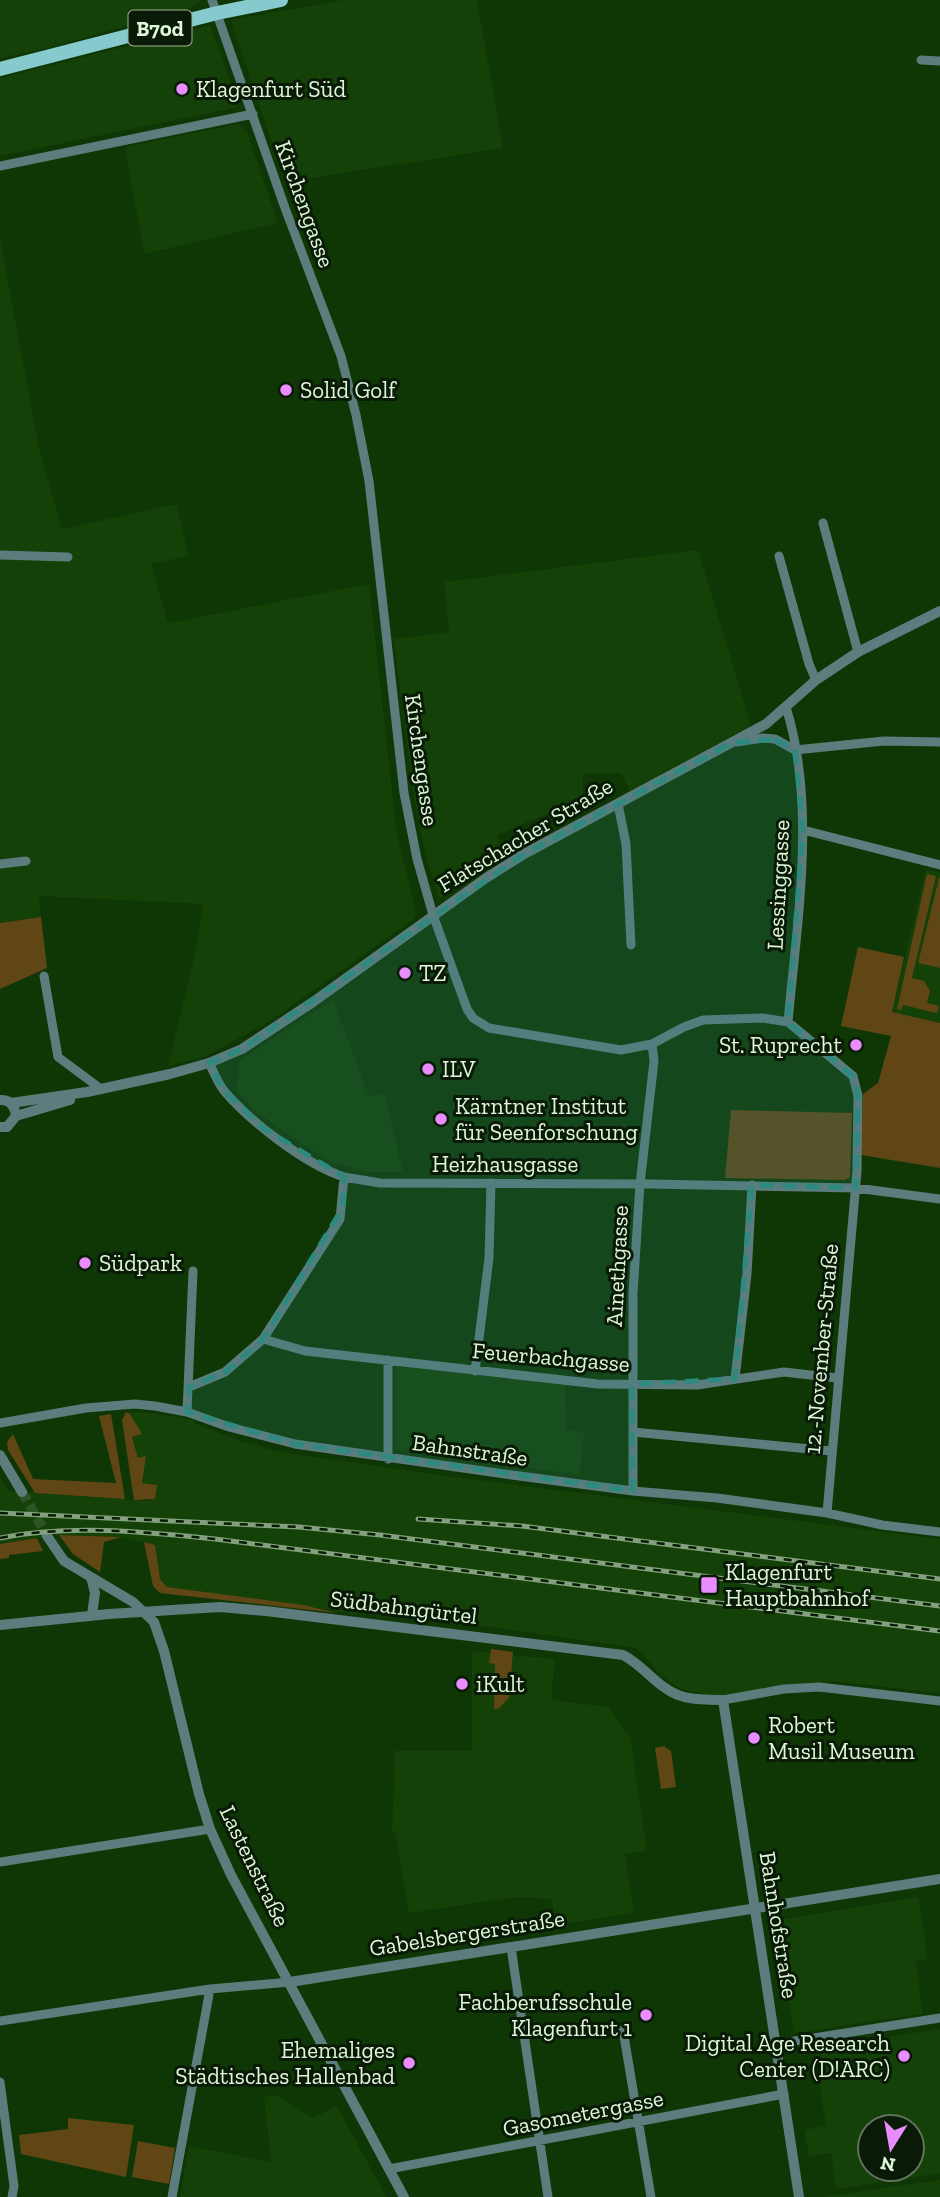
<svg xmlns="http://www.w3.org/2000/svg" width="940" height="2197" viewBox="0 0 940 2197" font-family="'Zilla Slab',serif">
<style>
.built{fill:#134107;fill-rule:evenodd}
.green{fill:#604615}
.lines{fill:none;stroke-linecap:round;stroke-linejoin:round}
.tertiary-tunnel{stroke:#2e5425;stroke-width:10;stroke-dasharray:10 5;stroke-linecap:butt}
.minor{stroke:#5c7c7d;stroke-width:9}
.tertiary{stroke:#5c7c7d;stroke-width:10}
.primary{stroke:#87cace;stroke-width:14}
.rail-casing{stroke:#83a17c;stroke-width:5}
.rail{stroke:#091a06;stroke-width:2.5;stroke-dasharray:8;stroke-linecap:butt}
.marked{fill:#2e897e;fill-opacity:0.2;stroke:#2e897e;stroke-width:5;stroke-dasharray:14 9;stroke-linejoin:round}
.poi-dot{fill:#e98dfe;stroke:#091a06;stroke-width:2.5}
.labels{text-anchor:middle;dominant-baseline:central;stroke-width:6;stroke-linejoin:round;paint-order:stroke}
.shield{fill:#091a06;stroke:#9fb49a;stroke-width:2}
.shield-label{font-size:21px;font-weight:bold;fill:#dff6da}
.poi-label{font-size:23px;fill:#dff6da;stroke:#091a06;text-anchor:start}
.street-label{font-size:23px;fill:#dff6da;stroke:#091a06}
</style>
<rect width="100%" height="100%" fill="#0f3705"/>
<!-- built -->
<path class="built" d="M0,0H200L198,4L184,10L43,49L0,58Z
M343,0H477L503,148L285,182L231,20Z
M210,25L239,107L0,156V78Z
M238,124L247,132L278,223L144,254L125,147Z
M0,239L39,448L62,529L177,504L188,556L151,564L168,623L369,584L397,834L416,912L414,919L269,1022L206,1056L168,1066L195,955L203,904L39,896L41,917L0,923Z
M698,550L751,725L630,792L621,773L583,774V798L497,835L506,859L439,899L425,853L413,792L394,639L449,632L444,582Z
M926,869L940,873V1023L892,1012Z
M333,999L369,1096L385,1093L403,1172H365L331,1162L287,1134L257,1112L236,1091L240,1060Z
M395,1365L565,1385L566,1429L584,1432L580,1475L395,1450Z
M126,1412L151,1413L194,1420V1423L240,1441L280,1452L447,1476L940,1539V1693L832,1681L720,1697L681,1689L662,1676L637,1648L385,1612L362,1615L167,1587L160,1579L155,1545L121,1537L58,1535L0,1544V1477L8,1491L152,1501L142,1483L145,1456L138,1458L132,1436L141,1434L130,1414Z
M472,1651L555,1659L551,1700L608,1707L630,1737L647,1851L625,1854L634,1913L557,1925L551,1899L517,1897L409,1913L395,1832H392L395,1751H472Z
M918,1897L928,1959L916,1961L923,2014L794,2033L777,1920Z
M940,2029V2173L836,2189L831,2153L809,2156L804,2130L826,2126L814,2048ZM870,2127H912V2169H870Z
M277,2095L313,2118L337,2106L386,2197H180L189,2146L271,2162L264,2097Z
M940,2180V2197H822Z"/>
<!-- green -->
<path class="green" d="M927,874L936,876L912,978L924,981L930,991L927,1003L939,1006L937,1013L903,1005L901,1010L897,1009Z
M939,878H940V968L918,963Z
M41,917L47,968L0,989V923Z
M858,947L904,957L892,1012L940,1023V1168L861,1155L863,1094L878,1083L891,1036L841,1026Z
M731,1110L852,1113L850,1177L845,1180L725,1178Z
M126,1412L130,1414L142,1434L132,1437L138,1458L146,1456L142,1483L157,1485L155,1499L134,1500L122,1420Z
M111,1414L125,1499L35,1493L8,1450L7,1442L13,1434L33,1479L116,1483L99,1416Z
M59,1535L121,1537L104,1542L100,1572L73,1554Z
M37,1538L43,1551L9,1555V1558L0,1559V1544Z
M144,1542L155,1545L160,1579L167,1587L303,1605L337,1613L160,1593L153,1586Z
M491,1649L513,1652L509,1698L498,1709H494L495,1664L489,1663Z
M664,1746L671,1751L676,1787L661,1789L655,1748Z
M68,2118L134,2125L126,2177L21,2154L19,2135L68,2129Z
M138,2141L175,2148L169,2184L132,2177Z"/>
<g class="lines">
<!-- tertiary-tunnel -->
<path class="tertiary-tunnel" d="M22,1492L47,1536"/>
<!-- minor -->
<path class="minor" d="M212,0L285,208L341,356L356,415L369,481L404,793L417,859L433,915L467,1009L473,1018L489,1028L621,1050L652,1044L684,1027L703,1020L762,1018L788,1022L853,1076L858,1096L857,1171L827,1513
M921,60L940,61
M0,166L253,114
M823,523L858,652
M0,555L68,557
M779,556L809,664L816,680
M786,707C817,806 797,921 788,1022
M736,742L763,738L775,739L795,750L884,741L940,742
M618,804L626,844L631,945
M803,830L940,865
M0,864L26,861
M44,976L58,1057L101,1089
M209,1063C214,1072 218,1084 225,1092C252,1123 305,1164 344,1177
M263,1339L305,1351L598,1384L697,1385L784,1372L837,1378
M388,1360V1459
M475,1371L489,1258L491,1183
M735,1379L747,1274L752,1185
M189,1387L225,1372L263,1339L340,1219L344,1177L380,1183L651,1184L856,1188L940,1199
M187,1412L193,1271
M0,1423L86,1408L135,1404L155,1406L187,1412L229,1427L295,1444L512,1475L633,1491L717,1498L827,1513L882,1525L940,1532
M633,1432L831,1451
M633,1491V1294L640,1184L654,1061L652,1044
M723,1700L784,1689L819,1687L940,1701
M0,1862L210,1829
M511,1947L548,2197
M0,2021L210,1989L290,1982
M623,2030L651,2197
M776,2044L940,2018
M0,2082L14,2186L12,2197
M389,2169L784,2094
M172,2197L210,1989"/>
<!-- tertiary -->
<path class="tertiary" d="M0,1100C11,1099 15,1107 16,1116L7,1127H0
M11,1103L87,1092L170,1074L209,1063L242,1049L313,1002L486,878L524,854L766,724L816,680L858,652L940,611
M16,1116L70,1100
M0,1455L22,1492
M47,1536L64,1561L133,1602L154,1622L164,1651L199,1794L210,1829L231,1875L404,2197
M91,1577L95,1593L92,1615
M0,1625L109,1614L220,1607L266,1611L623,1655C643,1665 657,1687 678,1695C692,1701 708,1699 723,1700L799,2197
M290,1982L940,1879"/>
<!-- primary -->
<path class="primary" d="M0,69L217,13L281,0"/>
<!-- rail casing -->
<g class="rail-casing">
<path id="rail" d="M0,1513L299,1527L380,1535L940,1606
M418,1519L522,1526L940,1579
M0,1538C70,1524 145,1532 215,1539L940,1631"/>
</g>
<!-- rail -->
<use href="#rail" class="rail"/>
</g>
<!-- marked area -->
<path class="marked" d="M775,739L795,750L803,830L788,1022L853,1076L858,1096L856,1188L752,1185L735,1379L632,1384L633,1491L295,1444L187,1412L189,1387L225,1372L263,1339L343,1207L344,1177L263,1128L223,1090L209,1063L242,1049L524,854L731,743Z"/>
<!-- markers -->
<g class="poi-dot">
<circle cx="182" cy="89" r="7"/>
<circle cx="286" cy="390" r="7"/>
<circle cx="405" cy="973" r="7"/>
<circle cx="856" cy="1045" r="7"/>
<circle cx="428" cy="1069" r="7"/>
<circle cx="441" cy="1119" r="7"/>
<circle cx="85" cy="1263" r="7"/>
<rect x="700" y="1576" width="18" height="18" rx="3.5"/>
<circle cx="462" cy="1684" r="7"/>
<circle cx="754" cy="1738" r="7"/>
<circle cx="646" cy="2015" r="7"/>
<circle cx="904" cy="2056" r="7"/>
<circle cx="409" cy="2063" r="7"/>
</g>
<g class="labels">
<!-- shield labels -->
<rect class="shield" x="128.5" y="10.5" width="63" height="35" rx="5"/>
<g class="shield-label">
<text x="160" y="28">B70d</text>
</g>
<!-- poi labels -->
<g class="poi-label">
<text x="196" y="89">Klagenfurt Süd</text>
<text x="300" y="390">Solid Golf</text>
<text x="419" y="973">TZ</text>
<text x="842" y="1045" text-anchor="end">St. Ruprecht</text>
<text x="442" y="1069">ILV</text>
<text x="455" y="1106">Kärntner Institut<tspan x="455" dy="26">für Seenforschung</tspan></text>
<text x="99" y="1263">Südpark</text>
<text x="725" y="1572">Klagenfurt<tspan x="725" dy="26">Hauptbahnhof</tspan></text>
<text x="476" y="1684">iKult</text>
<text x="768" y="1725">Robert<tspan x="768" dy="26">Musil Museum</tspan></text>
<text x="632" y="2002" text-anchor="end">Fachberufsschule<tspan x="632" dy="26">Klagenfurt 1</tspan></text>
<text x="890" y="2043" text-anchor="end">Digital Age Research<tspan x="890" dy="26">Center (D!ARC)</tspan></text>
<text x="395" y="2050" text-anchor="end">Ehemaliges<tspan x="395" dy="26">Städtisches Hallenbad</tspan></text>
</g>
<!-- street labels -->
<g class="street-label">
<text transform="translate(305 204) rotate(70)">Kirchengasse</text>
<text transform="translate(422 760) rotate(82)">Kirchengasse</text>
<text transform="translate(525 835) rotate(-31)">Flatschacher Straße</text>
<text transform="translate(778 885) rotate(-87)">Lessinggasse</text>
<text x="505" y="1164">Heizhausgasse</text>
<text transform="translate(617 1266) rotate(-87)">Ainethgasse</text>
<text transform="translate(821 1349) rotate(-85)">12.-November-Straße</text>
<text transform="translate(551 1357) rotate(5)">Feuerbachgasse</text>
<text transform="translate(470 1450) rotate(8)">Bahnstraße</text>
<text transform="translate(404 1607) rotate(7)">Südbahngürtel</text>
<text transform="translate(255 1866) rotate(64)">Lastenstraße</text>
<text transform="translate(779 1925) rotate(81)">Bahnhofstraße</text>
<text transform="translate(467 1933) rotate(-9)">Gabelsbergerstraße</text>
<text transform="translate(583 2113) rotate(-11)">Gasometergasse</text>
</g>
</g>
<!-- north arrow -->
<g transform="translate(891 2148) rotate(191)"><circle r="33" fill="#091a06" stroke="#5f725b" stroke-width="2"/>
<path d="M0-5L12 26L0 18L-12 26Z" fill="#e98dfe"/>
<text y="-10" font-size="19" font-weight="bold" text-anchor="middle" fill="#dff6da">N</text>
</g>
</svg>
